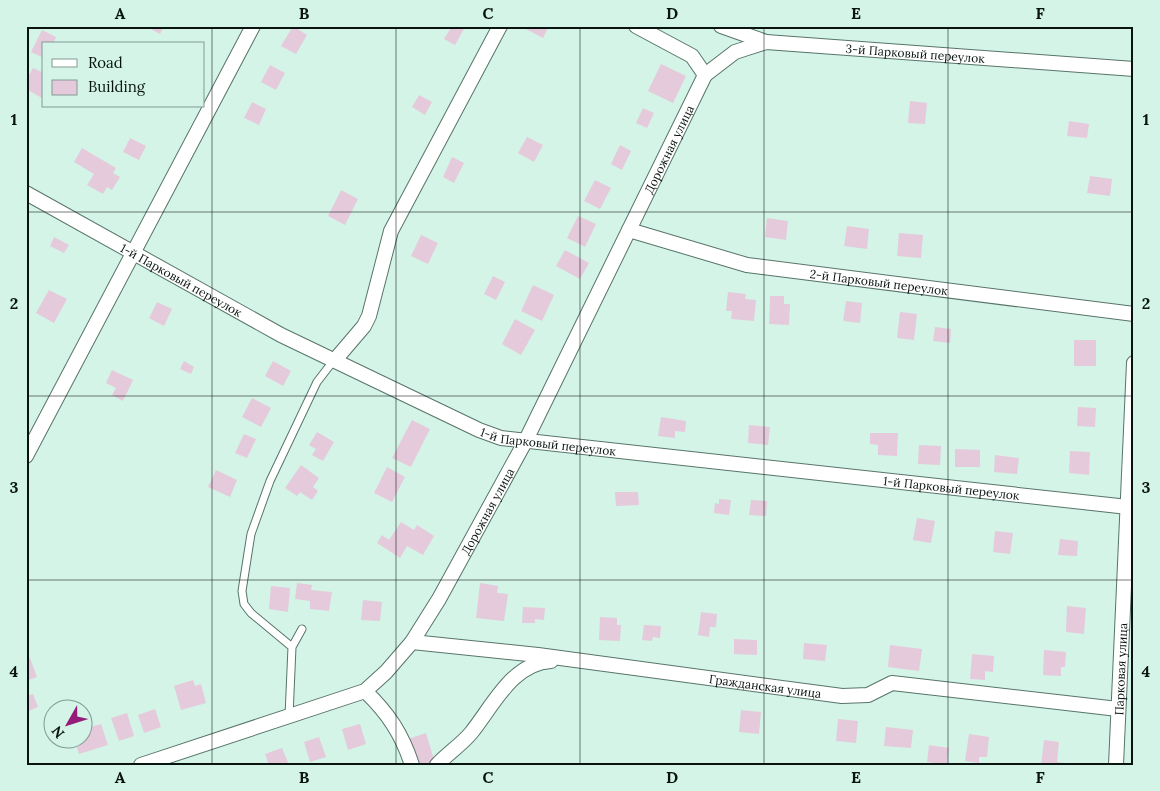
<svg xmlns="http://www.w3.org/2000/svg" width="1160" height="791" viewBox="0 0 1160 791" font-family="Lora,serif">
<style>
.building{fill:#e5cadb}
.lines{fill:none;stroke-linecap:round;stroke-linejoin:round}
.service-casing{stroke:#58746a;stroke-width:9}
.minor-casing{stroke:#58746a;stroke-width:16}
.service{stroke:#fff;stroke-width:7}
.minor{stroke:#fff;stroke-width:14}
.grid{fill:none;stroke:#091410;stroke-width:1;stroke-opacity:0.55}
.labels{text-anchor:middle;dominant-baseline:central;stroke-width:4;stroke-linejoin:round;paint-order:stroke}
.street-label{font-size:12px;fill:#091410;stroke:#d4f4e8}
.neatline{fill:none;stroke:#091410;stroke-width:2}
.grid-label{font-size:16px;text-anchor:middle;font-weight:bold;fill:#091410}
</style>
<rect width="100%" height="100%" fill="#d4f4e8"/>
<!-- building -->
<path class="building" d="M145,26H164L160,34Z
M293,26L307,35L296,54L281,46Z
M452,26L464,29L455,45L444,39Z
M525,26H549L543,38L524,28Z
M42,30L56,37L53,44H44V58L31,52Z
M661,64L686,76L673,103L648,91Z
M270,65L285,73L276,90L261,82Z
M33,68L44,73L42,98L26,89V80Z
M419,95L432,102L425,115L412,107Z
M910,101L927,103L925,124L908,123Z
M252,102L266,109L259,125L244,118Z
M643,108L654,113L647,128L636,123Z
M1069,121L1089,124L1087,138L1067,136Z
M527,137L543,145L534,162L518,153Z
M130,138L146,146L139,160L123,152Z
M620,145L631,151L622,170L611,164Z
M82,148L116,168L113,173L120,177L112,190L107,187L103,194L87,185L94,174L74,162Z
M452,157L464,163L454,183L443,177Z
M1090,176L1112,179L1110,196L1087,193Z
M595,180L611,188L600,209L584,201Z
M341,190L358,199L345,225L328,216Z
M578,216L596,224L585,247L567,238Z
M767,218L788,221L786,240L765,237Z
M847,226L869,229L867,249L844,246Z
M899,233L923,235L921,258L897,256Z
M421,235L438,243L428,264L411,256Z
M54,237L69,245L64,253L50,246Z
M565,250L589,263L580,279L556,266Z
M493,276L505,282L496,300L484,294Z
M533,285L554,295L542,321L521,311Z
M49,290L67,299L54,323L36,313Z
M728,292L746,294L745,299L756,300L754,321L731,319L732,311H726Z
M770,296H784V304H790L789,325L769,324Z
M846,301L862,303L860,323L843,321Z
M157,302L172,309L164,326L149,318Z
M900,312L917,314L914,340L897,338Z
M515,319L535,330L521,355L502,344Z
M935,327L951,329L950,343L933,341Z
M1074,340H1096V366H1074Z
M184,361L194,367L191,374L180,369Z
M273,361L291,371L283,386L265,376Z
M112,370L133,380L123,401L112,395L116,388L106,383Z
M252,398L271,408L261,427L242,417Z
M1078,407L1096,408L1095,427L1077,426Z
M661,417L686,421L685,432L675,431V438L658,436Z
M412,420L430,429L411,467L392,458Z
M749,425L770,427L768,445L748,443Z
M317,432L334,442L323,461L312,455L316,449L309,445Z
M870,433H898L897,456L878,455V445L870,444Z
M244,434L256,439L247,458L235,453Z
M919,445L941,446L940,465L918,464Z
M955,449L980,450V467H955Z
M1070,451L1090,452L1089,475L1069,473Z
M995,455L1019,458L1017,474L994,472Z
M301,465L319,478L313,487L318,491L312,500L300,492L297,496L285,488Z
M387,467L405,477L392,502L374,493Z
M216,470L237,480L230,497L208,487Z
M615,492H638L639,505L616,506Z
M719,499L731,500L729,515L714,513L715,503L719,504Z
M751,500L767,501L766,516L749,515Z
M917,518L935,521L931,543L913,540Z
M401,522L414,530L417,525L434,536L423,555L407,546L400,558L377,543L382,535L389,540Z
M995,531L1013,533L1010,554L993,552Z
M1060,539L1078,541L1077,556L1058,555Z
M297,583L312,585L311,590L332,592L329,611L310,609V601L295,599Z
M480,583L498,586L497,593L508,594L504,621L476,618Z
M271,586L290,588L288,612L269,609Z
M363,600L382,602L380,621L361,620Z
M1067,606L1086,608L1084,634L1066,632Z
M523,607L545,608L544,620L535,619V623H522Z
M701,612L717,614L716,627H710L709,637L698,635Z
M600,617L617,618V625H621L620,641L599,640Z
M644,625L661,626L660,638L653,637L652,641L642,640Z
M734,639L757,640V655L734,654Z
M804,643L827,645L825,661L803,659Z
M890,645L922,649L919,671L888,667Z
M1044,650L1066,652L1065,667H1061V676L1043,675Z
M972,654L994,656L993,672L985,671V680L970,679Z
M30,658L37,677L26,681V659Z
M193,680L195,686L201,684L206,703L181,710L174,686Z
M33,694L38,707L26,712V696Z
M155,709L161,727L144,733L138,715Z
M741,710L761,712L759,734L739,732Z
M127,713L134,736L119,741L111,718Z
M82,714L87,728L101,724L108,745L79,754L74,738H82Z
M838,719L858,721L856,743L836,741Z
M360,724L366,744L348,750L342,729Z
M886,727L913,730L911,748L884,746Z
M426,733L435,763L416,765L408,739Z
M969,734L989,737L987,757H979V763L965,761Z
M319,737L326,757L310,762L304,742Z
M1044,740L1059,742L1057,762L1065,763V765H1041Z
M929,745L949,748L947,765L927,762Z
M282,748L289,765H269L265,754Z"/>
<g class="lines">
<!-- service casing -->
<g class="service-casing">
<path id="service" d="M292,647L251,613L244,604L242,591L251,534L270,481L317,382L334,360
M289,716L292,647L302,629"/>
</g>
<!-- minor casing -->
<g class="minor-casing">
<g id="minor">
<path d="M721,26L766,42"/>
<path id="s1" d="M705,75L735,52L766,42L1134,69"/>
<path id="s2" d="M26,193L281,335L479,430L501,438L1128,507"/>
<path id="s3" d="M629,230L747,265L1134,314"/>
<path d="M335,360L364,326L369,316L391,231L500,26"/>
<path d="M26,456L253,26"/>
<path id="s4" d="M412,642L538,655L842,696L868,695L892,683L1118,709"/>
<path d="M365,691C388,713 402,734 412,765"/>
<path id="s5" d="M141,765L365,691L386,672L412,642L439,599L525,442L705,75L692,56L636,26"/>
<path d="M437,765C447,754 461,745 471,733C493,706 512,663 551,661"/>
<path id="s6" d="M1116,765L1134,363"/>
</g>
</g>
<!-- service -->
<use href="#service" class="service"/>
<!-- minor -->
<use href="#minor" class="minor"/>
</g>
<!-- grid -->
<path class="grid" d="M212,26V765M396,26V765M580,26V765M764,26V765M948,26V765M26,212H1134M26,396H1134M26,580H1134"/>
<g class="labels">
<!-- street labels -->
<g class="street-label">
<text stroke="none"><textPath href="#s1" startOffset="220">3-й Парковый переулок</textPath></text>
<text stroke="none"><textPath href="#s5" startOffset="860">Дорожная улица</textPath></text>
<text stroke="none"><textPath href="#s2" startOffset="178">1-й Парковый переулок</textPath></text>
<text stroke="none"><textPath href="#s3" startOffset="256">2-й Парковый переулок</textPath></text>
<text stroke="none"><textPath href="#s2" startOffset="582">1-й Парковый переулок</textPath></text>
<text stroke="none"><textPath href="#s2" startOffset="988">1-й Парковый переулок</textPath></text>
<text stroke="none"><textPath href="#s5" startOffset="455">Дорожная улица</textPath></text>
<text stroke="none"><textPath href="#s6" startOffset="96">Парковая улица</textPath></text>
<text stroke="none"><textPath href="#s4" startOffset="356">Гражданская улица</textPath></text>
</g>
</g>
<!-- border -->
<rect width="1160" height="791" fill="none" stroke="#d4f4e8" stroke-width="55"/>
<!-- legend -->
<rect x="42" y="42" width="162" height="65" fill="#d4f4e8" stroke="#839a92"/>
<rect x="52" y="59" width="25" height="8" fill="#ffffff" stroke="#839a92"/>
<text x="88" y="68" font-size="15" fill="#091410">Road</text>
<rect x="52" y="80" width="25" height="15" fill="#e5cadb" stroke="#839a92"/>
<text x="88" y="92" font-size="15" fill="#091410">Building</text>
<!-- north arrow -->
<g transform="translate(68 724) rotate(231)"><circle r="24" fill="#d4f4e8" stroke="#839a92"/>
<path d="M0-4L9 19L0 12L-9 19Z" fill="#951d79"/>
<text y="-8" font-size="14" font-weight="bold" text-anchor="middle" fill="#091410">N</text>
</g>
<rect x="28" y="28" width="1104" height="736" class="neatline"/>
<g class="grid-label">
<text x="120" y="19">A</text>
<text x="304" y="19">B</text>
<text x="488" y="19">C</text>
<text x="672" y="19">D</text>
<text x="856" y="19">E</text>
<text x="1040" y="19">F</text>
<text x="14" y="125">1</text>
<text x="1146" y="125">1</text>
<text x="14" y="309">2</text>
<text x="1146" y="309">2</text>
<text x="14" y="493">3</text>
<text x="1146" y="493">3</text>
<text x="14" y="677">4</text>
<text x="1146" y="677">4</text>
<text x="120" y="783">A</text>
<text x="304" y="783">B</text>
<text x="488" y="783">C</text>
<text x="672" y="783">D</text>
<text x="856" y="783">E</text>
<text x="1040" y="783">F</text>
</g>
</svg>
